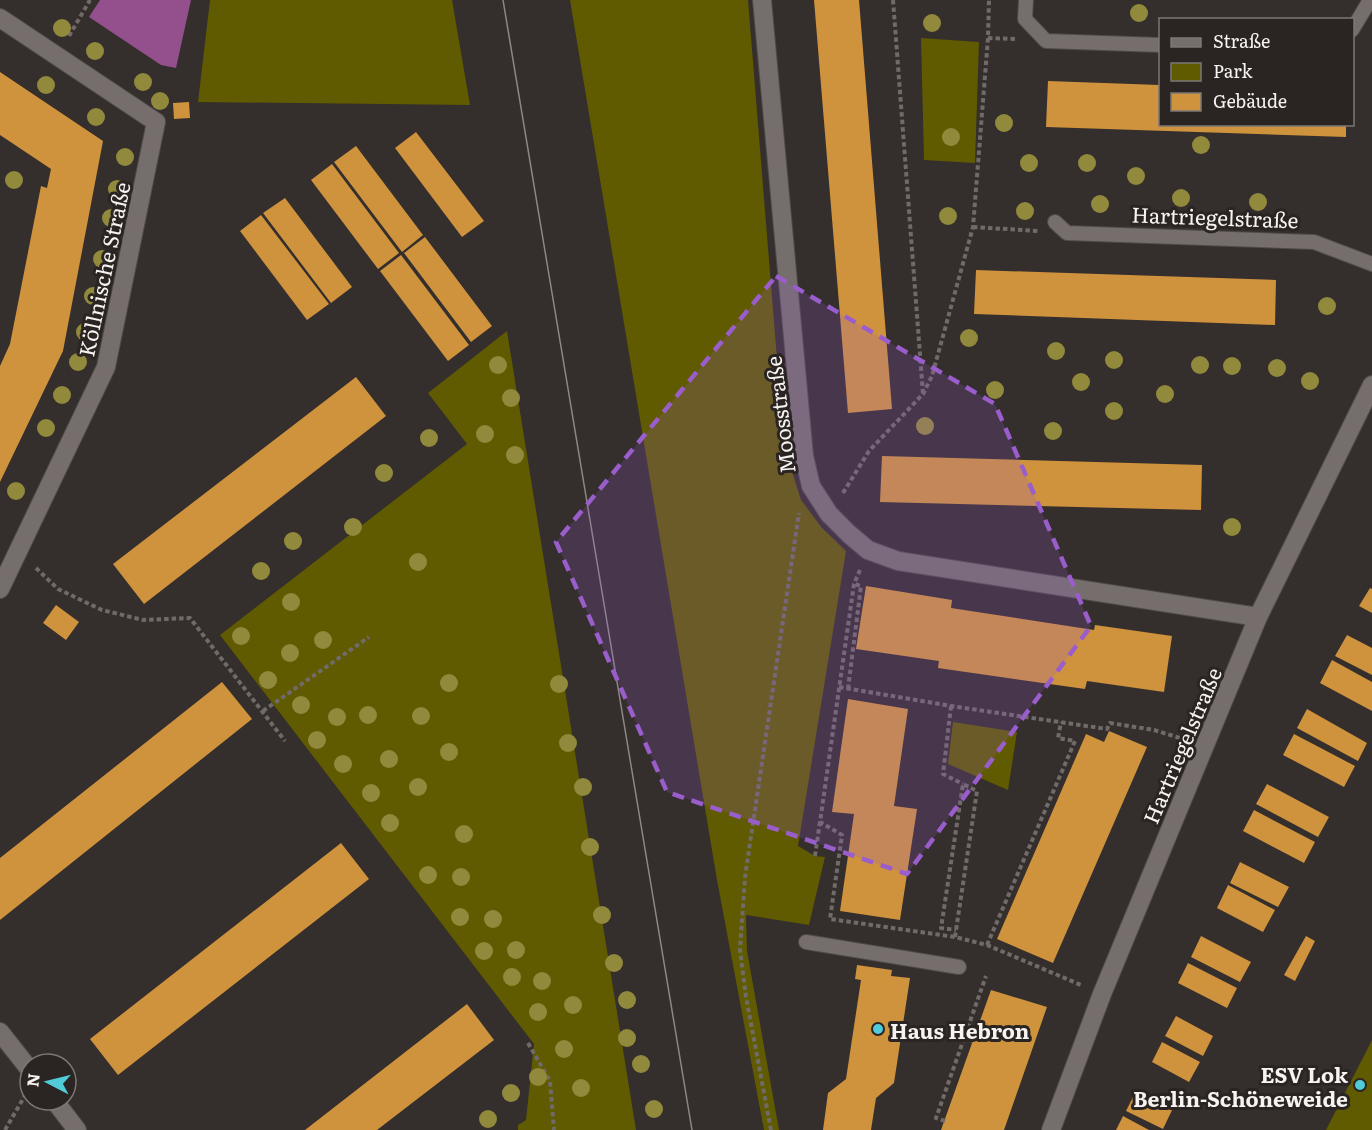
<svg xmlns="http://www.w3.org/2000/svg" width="1372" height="1130" viewBox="0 0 1372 1130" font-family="Literata,serif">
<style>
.green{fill:#605a00}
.water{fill:#944f8d}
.building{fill:#cf923d}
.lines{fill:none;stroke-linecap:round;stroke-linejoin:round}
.lane-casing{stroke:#504b49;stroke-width:16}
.street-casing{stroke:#504b49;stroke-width:20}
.path{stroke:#706a68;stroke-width:4;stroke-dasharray:4.5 3;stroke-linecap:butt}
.lane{stroke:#756e6c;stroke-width:14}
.street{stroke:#756e6c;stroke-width:18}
.tram{stroke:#8c8785;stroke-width:1.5}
.tree{fill:#91893c}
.marked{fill:#9a5ecc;fill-opacity:0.2;stroke:#9a5ecc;stroke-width:4.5;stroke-dasharray:12 8;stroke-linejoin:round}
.poi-dot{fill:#52cbd9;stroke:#2a2422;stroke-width:2}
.labels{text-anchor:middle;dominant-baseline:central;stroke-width:6;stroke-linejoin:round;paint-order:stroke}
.street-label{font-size:21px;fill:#f7f3f1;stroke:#2a2422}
.poi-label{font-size:21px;font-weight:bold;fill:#f7f3f1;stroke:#2a2422;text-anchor:start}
</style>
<rect width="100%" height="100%" fill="#342e2c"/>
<!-- green -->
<path class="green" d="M210,0H452L470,105L198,102Z
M570,0H748L784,446L801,500L822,528L846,551L798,846L815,856L825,857L809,925L746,915L747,951L779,1130H764L717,880Z
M921,38L979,42L975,163L924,160Z
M507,331L636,1130H518V1125L526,1120L534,1044L220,635L467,444L428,393Z
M953,722L1017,732L1008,790L948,764Z
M1372,1040V1130H1326Z"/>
<!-- water -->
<path class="water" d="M100,0H191L176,68L161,65L89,17Z"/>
<!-- building -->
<path class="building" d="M814,0H859L892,409L848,413Z
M0,72L103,141L63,351L0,482V366L10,344L41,186L47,188L51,169L0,135Z
M1048,81L1160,85V124H1346V137L1046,127Z
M189,102L190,118L174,119L173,103Z
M416,132L484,221L462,237L395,148Z
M356,146L423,235L402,252L334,162Z
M332,164L399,253L378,269L311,180Z
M285,198L352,287L331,303L263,213Z
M261,215L329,304L307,320L240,231Z
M425,237L492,326L471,342L404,253Z
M401,255L469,345L448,361L380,271Z
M976,270L1276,280L1275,325L974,314Z
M356,377L386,416L144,604L113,564Z
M882,456L1202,465L1201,510L880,502Z
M866,586L952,600L951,608L1094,630L1095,625L1172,636L1164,692L1087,681L1085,689L938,668L939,661L856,649Z
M1370,588L1372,589V613L1359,606Z
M56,605L79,622L66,640L43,623Z
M1347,635L1372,648V675L1335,656Z
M1332,660L1372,682V711L1320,683Z
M222,682L252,719L0,920V858Z
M848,699L908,709L894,806L917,809L900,920L840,911L854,814L832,812Z
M1307,709L1367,743L1358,761L1297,728Z
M1109,731L1147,747L1053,963L997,939L1086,734L1104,742Z
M1294,734L1355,766L1344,787L1283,755Z
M1267,784L1329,817L1318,837L1256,804Z
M1254,810L1315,842L1304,863L1243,831Z
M341,843L369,879L118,1075L90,1039Z
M1240,862L1289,887L1278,907L1230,883Z
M1228,885L1275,910L1263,932L1217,908Z
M1201,936L1251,962L1240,982L1191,957Z
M1306,936L1315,941L1295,981L1284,975Z
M1188,963L1237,988L1227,1008L1178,983Z
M857,965L892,970L891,976L910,978L894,1083L876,1098L871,1130H823L828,1093L846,1079L861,980L855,979Z
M991,990L1047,1007L1004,1130H941Z
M467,1004L494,1040L377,1130H305Z
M1176,1016L1213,1036L1203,1056L1165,1036Z
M1162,1042L1200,1062L1189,1082L1152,1062Z
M1137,1089L1173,1108L1163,1129L1126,1111Z
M1123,1116L1149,1130H1116Z"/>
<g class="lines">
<!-- lane casing -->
<g class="lane-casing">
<path id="lane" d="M1026,0L1025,19L1046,41L1160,45
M1352,30L1370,0
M1055,222L1067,233L1314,242L1372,264
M806,942L959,967"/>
</g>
<!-- street casing -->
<g class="street-casing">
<path id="street" d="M762,0L804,456L811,486L829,514L849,534L868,550L898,561L1258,617
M0,18L156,122L106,367L0,589
M0,1032L30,1070
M54,1100L77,1130
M1051,1130L1102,994L1258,617L1372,385"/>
</g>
<!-- path -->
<path class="path" d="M893,0L923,394
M69,36L90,0
M988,38L1015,39
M973,227L1038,231
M843,493L869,451L923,394L932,376L973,227L988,38L989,0
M36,568L58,589L102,610L143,620L190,618L285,741
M860,570L854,584L820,822L842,835L830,919L955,937L987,945L1081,985
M839,687L951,706L1107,729L1110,723L1154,730L1183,739
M848,689L861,586L854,584
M951,706L943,774L963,784
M263,711L369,637
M815,856L820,822
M955,937L977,791L963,784L941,928L956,930
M987,945L1075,741L1058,738L1061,722
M964,1038L973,1041
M528,1043L550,1081L554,1130
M945,1121L936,1118L986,976
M5,1130L27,1092
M771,1130L746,997L740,950L745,877L799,513"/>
<!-- lane -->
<use href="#lane" class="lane"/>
<!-- street -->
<use href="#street" class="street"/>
<!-- tram -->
<path class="tram" d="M503,0L692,1130"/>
</g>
<!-- trees -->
<g class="tree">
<circle cx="1139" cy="13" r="9"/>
<circle cx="932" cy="23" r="9"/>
<circle cx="62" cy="28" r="9"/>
<circle cx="95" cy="51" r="9"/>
<circle cx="143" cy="82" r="9"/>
<circle cx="46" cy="85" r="9"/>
<circle cx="160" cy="101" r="9"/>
<circle cx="96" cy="117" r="9"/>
<circle cx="1004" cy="123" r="9"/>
<circle cx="951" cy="137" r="9"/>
<circle cx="1201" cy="145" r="9"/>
<circle cx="125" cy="157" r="9"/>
<circle cx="1029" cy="163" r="9"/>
<circle cx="1087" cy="163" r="9"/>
<circle cx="1136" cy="176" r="9"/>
<circle cx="14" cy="180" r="9"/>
<circle cx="117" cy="189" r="9"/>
<circle cx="1181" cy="198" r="9"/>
<circle cx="1258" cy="202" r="9"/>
<circle cx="1100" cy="204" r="9"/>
<circle cx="1025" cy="211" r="9"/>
<circle cx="948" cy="216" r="9"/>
<circle cx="111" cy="218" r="9"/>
<circle cx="102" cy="259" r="9"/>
<circle cx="93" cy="296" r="9"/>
<circle cx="1327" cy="306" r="9"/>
<circle cx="85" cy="332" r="9"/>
<circle cx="969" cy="338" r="9"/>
<circle cx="1056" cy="351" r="9"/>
<circle cx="1114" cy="360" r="9"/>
<circle cx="78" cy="362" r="9"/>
<circle cx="498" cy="365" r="9"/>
<circle cx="1200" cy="365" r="9"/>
<circle cx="1232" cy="366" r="9"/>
<circle cx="1277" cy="368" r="9"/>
<circle cx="1310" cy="381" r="9"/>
<circle cx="1081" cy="382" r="9"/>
<circle cx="995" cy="390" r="9"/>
<circle cx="1165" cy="394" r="9"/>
<circle cx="62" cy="395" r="9"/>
<circle cx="511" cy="398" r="9"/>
<circle cx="1114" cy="411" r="9"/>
<circle cx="925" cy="426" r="9"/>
<circle cx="46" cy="428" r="9"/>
<circle cx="1053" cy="431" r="9"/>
<circle cx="485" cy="434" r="9"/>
<circle cx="429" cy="438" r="9"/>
<circle cx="515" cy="455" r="9"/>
<circle cx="384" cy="473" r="9"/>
<circle cx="16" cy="491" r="9"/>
<circle cx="353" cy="527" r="9"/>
<circle cx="1232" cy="527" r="9"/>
<circle cx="293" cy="541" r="9"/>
<circle cx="418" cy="562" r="9"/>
<circle cx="261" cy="571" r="9"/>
<circle cx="291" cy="602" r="9"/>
<circle cx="241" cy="636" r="9"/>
<circle cx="323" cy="640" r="9"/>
<circle cx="290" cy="653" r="9"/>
<circle cx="268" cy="680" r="9"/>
<circle cx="449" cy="683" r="9"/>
<circle cx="559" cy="684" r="9"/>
<circle cx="301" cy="705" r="9"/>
<circle cx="368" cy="715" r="9"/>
<circle cx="421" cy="716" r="9"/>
<circle cx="337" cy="717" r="9"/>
<circle cx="317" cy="740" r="9"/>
<circle cx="568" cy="743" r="9"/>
<circle cx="449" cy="752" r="9"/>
<circle cx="389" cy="759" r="9"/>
<circle cx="343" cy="764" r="9"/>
<circle cx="418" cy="787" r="9"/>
<circle cx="583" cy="787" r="9"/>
<circle cx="371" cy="793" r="9"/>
<circle cx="390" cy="823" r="9"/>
<circle cx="464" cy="834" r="9"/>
<circle cx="590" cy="847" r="9"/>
<circle cx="428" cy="875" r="9"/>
<circle cx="461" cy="877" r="9"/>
<circle cx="602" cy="915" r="9"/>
<circle cx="460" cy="917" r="9"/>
<circle cx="493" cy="919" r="9"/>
<circle cx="516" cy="950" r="9"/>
<circle cx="484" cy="951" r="9"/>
<circle cx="614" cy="963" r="9"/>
<circle cx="512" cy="977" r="9"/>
<circle cx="542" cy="981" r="9"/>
<circle cx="627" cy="1000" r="9"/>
<circle cx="573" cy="1005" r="9"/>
<circle cx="538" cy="1012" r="9"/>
<circle cx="627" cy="1038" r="9"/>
<circle cx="564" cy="1049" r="9"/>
<circle cx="641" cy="1064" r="9"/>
<circle cx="538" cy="1077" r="9"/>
<circle cx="581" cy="1088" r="9"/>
<circle cx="511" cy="1093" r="9"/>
<circle cx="654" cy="1109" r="9"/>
<circle cx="488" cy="1119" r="9"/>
</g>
<!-- marked area -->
<path class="marked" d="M776,276L995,404L1091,626L907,874L667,792L556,542Z"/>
<!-- markers -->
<g class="poi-dot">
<circle cx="878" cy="1029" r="6"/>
<circle cx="1360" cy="1085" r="6"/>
</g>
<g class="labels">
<!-- street labels -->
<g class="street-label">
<text transform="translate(1215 216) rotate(2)">Hartriegelstraße</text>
<text transform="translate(103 269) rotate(-78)">Köllnische Straße</text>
<text transform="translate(779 415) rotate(-97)">Moosstraße</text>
<text transform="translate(1181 745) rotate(-67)">Hartriegelstraße</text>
</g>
<!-- poi labels -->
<g class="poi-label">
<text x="890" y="1029">Haus Hebron</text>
<text x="1348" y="1073" text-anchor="end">ESV Lok<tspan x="1348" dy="24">Berlin-Schöneweide</tspan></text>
</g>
</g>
<!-- legend -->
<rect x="1159" y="18" width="195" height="108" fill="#2a2422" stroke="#7c7775" stroke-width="1.5"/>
<rect x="1171" y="38" width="30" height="9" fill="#756e6c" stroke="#7c7775" stroke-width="1.5"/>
<text x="1213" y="48" font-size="18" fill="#f7f3f1">Straße</text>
<rect x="1171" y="63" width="30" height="18" fill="#605a00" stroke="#7c7775" stroke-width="1.5"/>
<text x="1213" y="78" font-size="18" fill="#f7f3f1">Park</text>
<rect x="1171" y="93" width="30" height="18" fill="#cf923d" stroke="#7c7775" stroke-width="1.5"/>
<text x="1213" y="108" font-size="18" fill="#f7f3f1">Gebäude</text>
<!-- north arrow -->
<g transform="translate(48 1082) rotate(277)"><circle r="28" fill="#2a2422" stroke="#7c7775" stroke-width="1.5"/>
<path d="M0-4.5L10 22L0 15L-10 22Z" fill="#52cbd9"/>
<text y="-9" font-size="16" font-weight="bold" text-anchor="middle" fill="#f7f3f1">N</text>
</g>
</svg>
